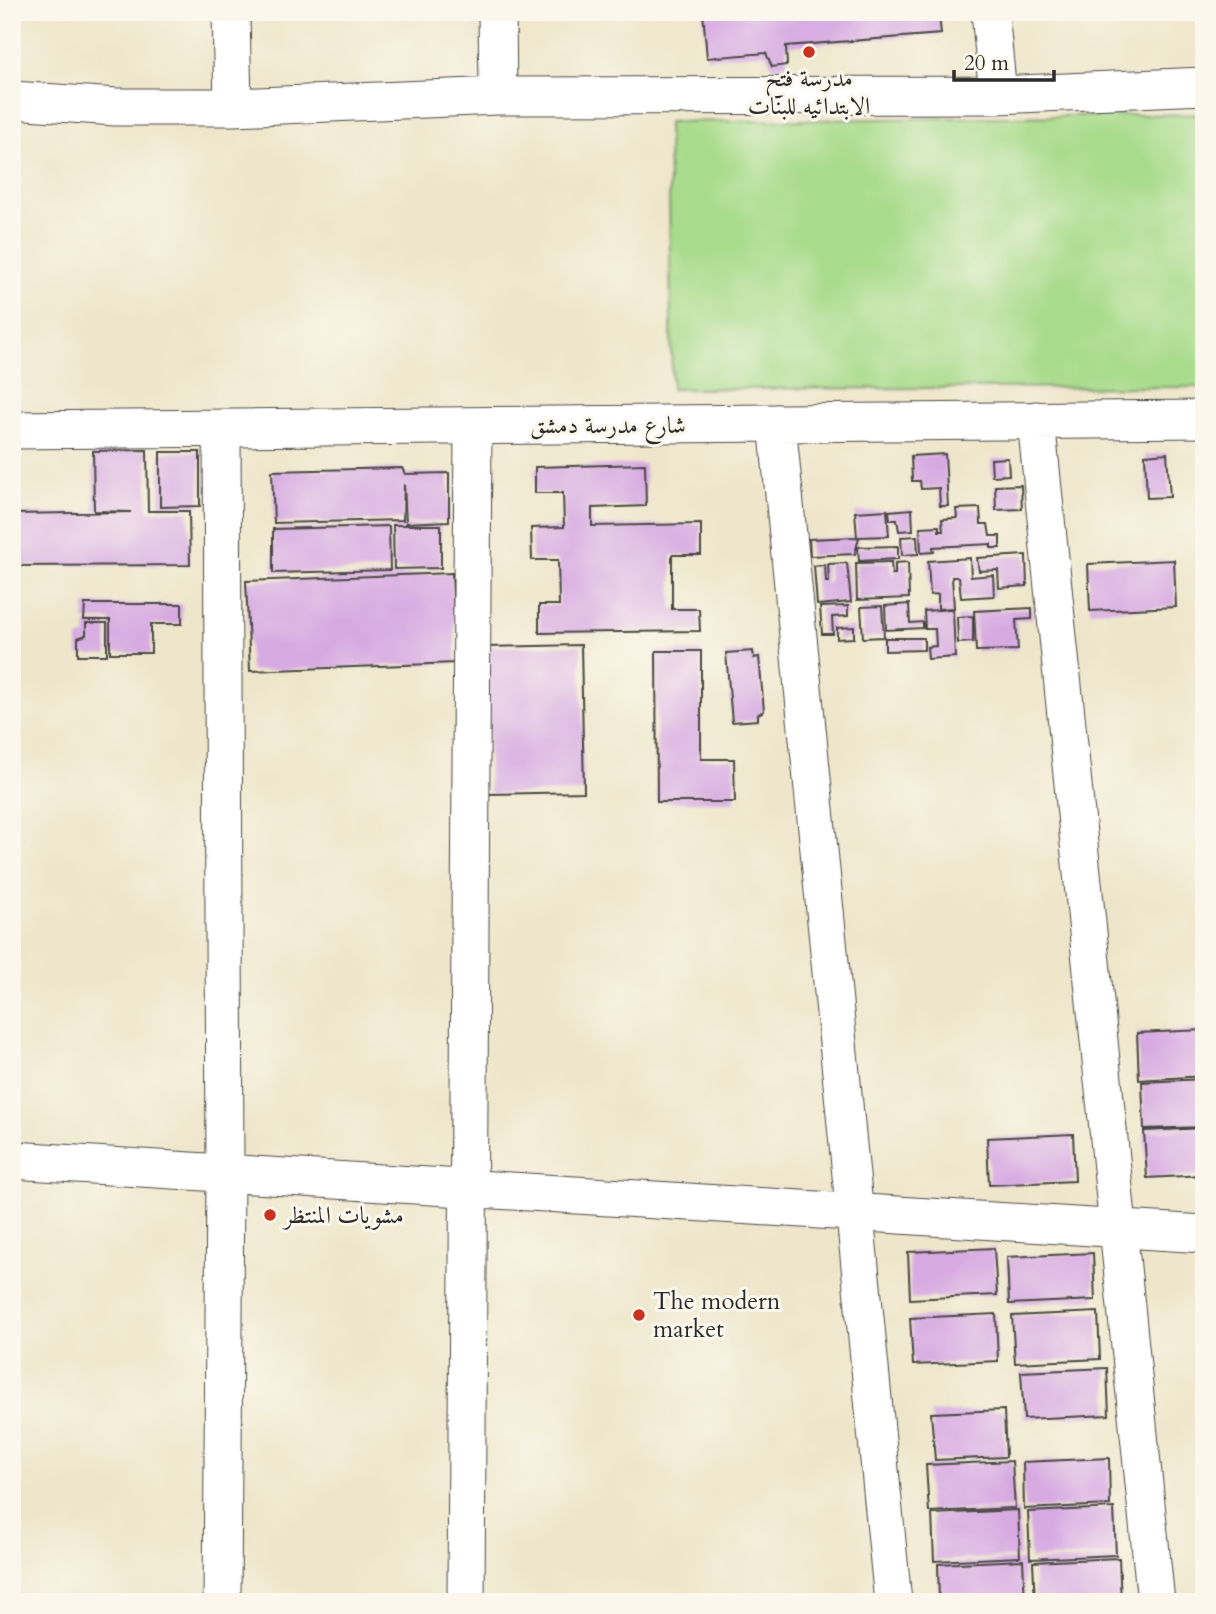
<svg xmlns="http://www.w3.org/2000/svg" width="1216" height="1614" viewBox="0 0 1216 1614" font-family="Cardo,Amiri,serif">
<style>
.green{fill:#a8db8b;stroke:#6a835b;stroke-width:2}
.building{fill:#d7aae2}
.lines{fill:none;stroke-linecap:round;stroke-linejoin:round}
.street-casing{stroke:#484743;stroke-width:39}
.street{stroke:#fff;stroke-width:37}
.poi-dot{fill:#c8321e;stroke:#fbf7ec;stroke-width:2.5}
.labels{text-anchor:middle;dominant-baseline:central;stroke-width:6;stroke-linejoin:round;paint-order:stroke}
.poi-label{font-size:24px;fill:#2b2b2b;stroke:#fbf7ec;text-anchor:start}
.street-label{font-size:24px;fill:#2b2b2b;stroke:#fbf7ec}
</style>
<rect width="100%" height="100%" fill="#fbf7ec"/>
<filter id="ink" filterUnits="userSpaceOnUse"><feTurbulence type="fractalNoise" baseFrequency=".0143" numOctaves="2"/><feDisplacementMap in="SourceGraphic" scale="14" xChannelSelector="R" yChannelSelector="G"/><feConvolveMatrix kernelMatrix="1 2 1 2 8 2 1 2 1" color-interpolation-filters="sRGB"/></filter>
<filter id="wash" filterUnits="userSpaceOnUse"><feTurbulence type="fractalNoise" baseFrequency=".00686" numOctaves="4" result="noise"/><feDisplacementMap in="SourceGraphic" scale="28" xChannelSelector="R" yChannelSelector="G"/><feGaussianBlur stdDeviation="1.57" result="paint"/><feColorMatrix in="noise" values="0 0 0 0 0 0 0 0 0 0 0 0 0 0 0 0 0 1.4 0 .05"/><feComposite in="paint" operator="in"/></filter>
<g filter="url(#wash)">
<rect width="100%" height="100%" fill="#eee6ca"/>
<!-- green -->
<path class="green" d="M1204,114V387L672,389L668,122Z"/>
<g id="blocks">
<!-- building -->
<path class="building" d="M703,12H944L939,14L941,34L786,46L787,65L772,67L766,53L707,58Z
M147,450L148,511H189L190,565L12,566V514L131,512L94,511L93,451Z
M160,452H200V506L160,507Z
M1167,453L1170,497L1147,498L1145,455Z
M945,454L948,506H940L939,488L921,489L920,481H912L911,456Z
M1008,458L1009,475L992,476L991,459Z
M645,464L646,506L592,508V526L701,524V555H672V609H699L700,631L539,633V605H559L558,560H532L531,528L564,527L563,493H535V467Z
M402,468L405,474L449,473V521L406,523L404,484L403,520L274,523L272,471Z
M1021,485L1022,509L996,510L995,486Z
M980,508L981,524H988L990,536H1000V548H991V544L933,547L934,552L921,553L920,527L939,526V531H943L942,519L957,518L956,509Z
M912,509L913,530L899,531L897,520H890L889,511Z
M887,510L889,536L859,537L855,554L810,556L809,539L857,537L855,512Z
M393,525H441V568L394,569Z
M389,526L390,570L273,573V529Z
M917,536L918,554L902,555L901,537Z
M898,546V559L859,561L858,547Z
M1026,555L1027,586L999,588L998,570L979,571L977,558Z
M970,558L971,577L993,575L994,596L961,598L959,577H952L954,608L938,609V594L930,595L928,561Z
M1174,560L1176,607L1090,611L1088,564Z
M891,562L892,574H895V563L908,562L909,598L857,600L856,563Z
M847,563L851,602L817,605L814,566L825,565L826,582H829L828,564Z
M452,573L456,663L250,671L246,581Z
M85,604H182V624H151V653H110V620H84Z
M909,604L910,623L923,622V628L886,630L885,606Z
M848,606V616L832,617L833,634H822L820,607Z
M882,606L884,637L863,638L861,607Z
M1032,608V619L1016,620L1018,650L976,651L974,611Z
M953,609L955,657L928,659L927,647L936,646L935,629H925L924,611Z
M973,616V642L958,643L957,617Z
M86,623H107V655H78V638L86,635Z
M854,627V638L837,639V628Z
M885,638H924V650L885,651Z
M581,645L584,792L489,794L487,647Z
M656,651H701V759H734L735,802H657Z
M753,651L754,658L759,657L764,711L758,714V720L732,722L726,653Z
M1204,1030V1076L1139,1080L1137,1033Z
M1204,1079V1127L1144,1129L1142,1082Z
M1204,1128V1175L1147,1178L1144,1131Z
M1073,1134L1075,1181L989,1185L987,1138Z
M994,1248L997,1295L910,1299L908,1252Z
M1093,1253L1095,1300L1009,1304L1007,1257Z
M1098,1312L1100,1359L1015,1363L1012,1316Z
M996,1314L998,1361L913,1365L910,1318Z
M1107,1368L1109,1415L1024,1419L1021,1372Z
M1004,1410L1006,1457L935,1460L931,1413Z
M1109,1458L1110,1505L1024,1509L1023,1462Z
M1012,1461L1015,1508L929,1512L926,1465Z
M1114,1508L1116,1555L1030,1559L1028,1512Z
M1018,1510L1020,1557L934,1561L932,1514Z
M1119,1558L1121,1602H1035L1033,1562Z
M1023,1560L1025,1602H939L938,1564Z"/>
</g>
</g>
<g filter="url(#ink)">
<use href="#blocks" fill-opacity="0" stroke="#484743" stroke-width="2"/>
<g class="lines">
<!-- street casing -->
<g class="street-casing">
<path id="street" d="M231,12L233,107
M497,12L498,96
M990,12L998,95
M12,100L116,107H233L498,96L998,95L1204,86
M1036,420L1156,1602
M777,423L893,1602
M222,428L225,1173L222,1602
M12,430L1204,419
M12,1160L1204,1234
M466,1602L473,426"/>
</g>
<!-- street -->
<use href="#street" class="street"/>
</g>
</g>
<!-- markers -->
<g class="poi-dot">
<circle cx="809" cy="52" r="7"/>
<circle cx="270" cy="1215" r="7"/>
<circle cx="639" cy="1315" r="7"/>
</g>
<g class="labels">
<!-- poi labels -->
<g class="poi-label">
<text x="809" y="78" text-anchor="middle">مدرسة فتح<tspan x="809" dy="28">الابتدائيه للبنات</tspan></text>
<text x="284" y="1215">مشويات المنتظر</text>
<text x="653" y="1301">The modern<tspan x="653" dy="28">market</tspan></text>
</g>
<!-- street labels -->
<g class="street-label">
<text x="608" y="425">شارع مدرسة دمشق</text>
</g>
</g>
<!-- margin -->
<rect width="1216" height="1614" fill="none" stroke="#fbf7ec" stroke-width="42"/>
<!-- scale -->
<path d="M954 70v10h100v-10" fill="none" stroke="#2b2b2b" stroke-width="3.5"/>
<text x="964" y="70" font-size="21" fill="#2b2b2b" stroke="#fbf7ec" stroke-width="5" paint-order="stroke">20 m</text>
</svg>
